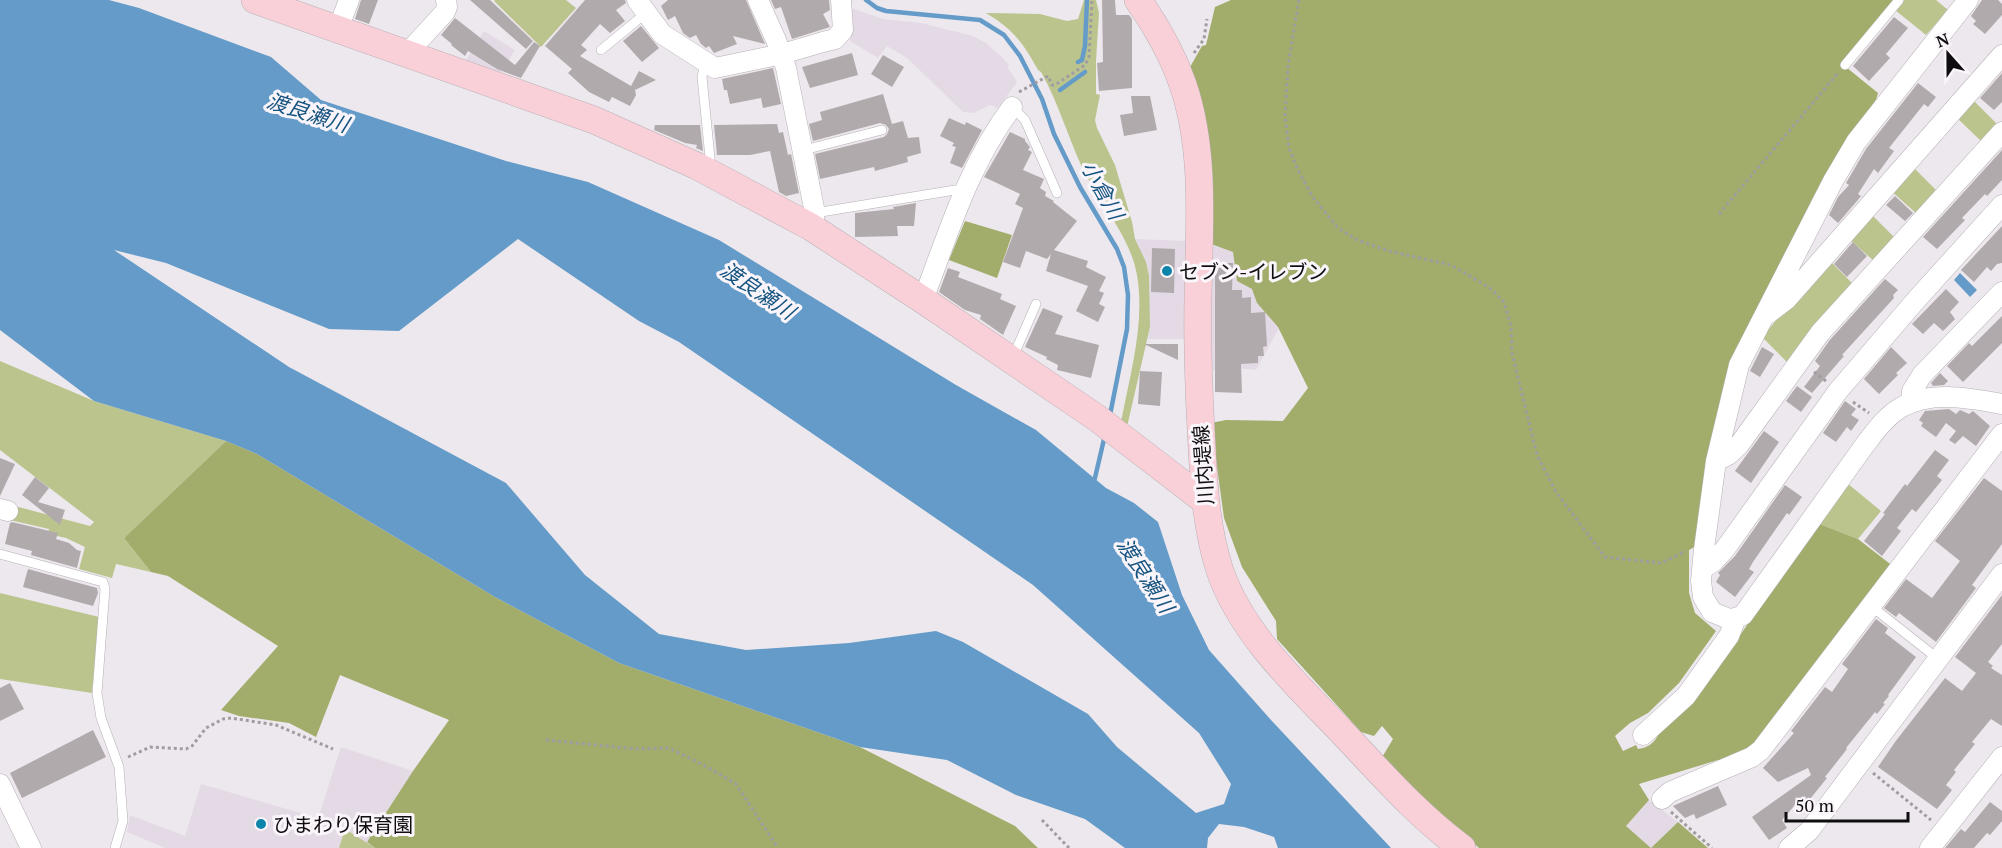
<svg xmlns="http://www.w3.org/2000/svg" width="2002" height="848" viewBox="0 0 2002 848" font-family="'PT Serif','Noto Sans JP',serif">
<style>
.built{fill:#e4dae5}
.green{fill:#bbc48d}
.forest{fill:#a3ad6b}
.water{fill:#649bc8;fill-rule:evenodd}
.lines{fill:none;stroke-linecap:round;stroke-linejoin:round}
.stream{stroke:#649bc8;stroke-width:4.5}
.building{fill:#b1aaad}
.lane-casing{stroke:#b5b0b5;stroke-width:10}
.street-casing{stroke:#b5b0b5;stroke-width:21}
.secondary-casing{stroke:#b5b0b5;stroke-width:28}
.path{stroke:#a09ca0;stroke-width:3;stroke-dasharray:3 3;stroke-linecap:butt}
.lane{stroke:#fff;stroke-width:9}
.street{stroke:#fff;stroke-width:20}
.secondary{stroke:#fad0d8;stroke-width:27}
.poi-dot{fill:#0d84aa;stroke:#faf5fa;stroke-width:2}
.labels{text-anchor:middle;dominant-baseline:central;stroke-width:6;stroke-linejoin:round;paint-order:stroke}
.poi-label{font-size:20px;fill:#0f0d0f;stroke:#faf5fa;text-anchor:start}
.street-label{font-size:20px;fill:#0f0d0f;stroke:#faf5fa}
.water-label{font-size:21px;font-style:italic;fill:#155480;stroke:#faf5fa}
</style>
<rect width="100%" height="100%" fill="#ede8ed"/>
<!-- built -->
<path class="built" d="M848,7L883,19L921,23L973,36L986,43L1003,58L1009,65L1008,68L1017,82L998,108L990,105L974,113L963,112L907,58L887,46L878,58L850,41Z
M484,31L515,50L498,77L463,65Z
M1135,239L1188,241L1185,339H1148L1150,327Z
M1211,245L1233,251L1237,281L1252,289L1279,328L1256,370L1236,368L1206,371Z
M341,747L413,771L367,842L375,848H165L127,832L130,815L185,836L201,784L318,818Z
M1649,800L1678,822L1651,848L1626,826Z"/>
<!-- green -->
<path class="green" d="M495,0H566L576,8L541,47L494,1Z
M1084,0H1096L1099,13L1096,61V94L1100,95L1095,120L1097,128L1115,165L1132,222L1135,239L1146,262L1149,276L1150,327L1126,431L1119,425L1122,417C1131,371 1145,322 1137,275C1130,235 1098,202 1081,165C1067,134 1058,102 1041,72L1038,70C1023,43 1013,29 986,13L1040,14L1067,21L1078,19Z
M1904,0H1936L1948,10L1926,35L1895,10Z
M1971,98L1999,126L1982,142L1955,116Z
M1911,165L1938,192L1917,214L1889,189Z
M1869,212L1895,238L1874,261L1848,238Z
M1828,259L1854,285L1787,362L1762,337Z
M0,361L94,401L226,441L124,538L151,572L116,564L112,578L79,569L85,547L66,538L48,534L49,529L10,520L11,505L90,526L94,522L0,450Z
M1847,483L1881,511L1858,539L1817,523Z
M0,593L99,617L92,693L0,679Z
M345,829L375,848H339Z"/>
<!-- forest -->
<path class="forest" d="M1231,0H1894L1841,63L1878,93L1876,100L1839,151L1730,366L1698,545L1689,550V593L1695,613L1716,631L1679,683L1648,713L1630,723L1615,736L1623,751L1636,745L1638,749C1653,747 1658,738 1662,725L1734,644L1817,523L1858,539L1894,567L1756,748L1720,765L1718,760L1639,784L1649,800L1626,826L1651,848L1678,822L1708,848H1479L1397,775L1381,759L1393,739L1382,726L1374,736L1361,732L1277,639L1276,621L1242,567L1224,518L1211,423L1226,420L1283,421L1308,388L1278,327L1257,303L1252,289L1237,281L1233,252L1211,244L1190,67L1202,46L1206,45L1215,7Z
M965,221L1012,235L997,278L949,260Z
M226,441L257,454L495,597L619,663L860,747L1015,826L1038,848H375L367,842L413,771L449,720L340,675L316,737L289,723L239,716L221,710L278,646L168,576L151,572L124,538Z"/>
<!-- water -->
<path class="water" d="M0,0H109L139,8L271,57L321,100L506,161L588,182L719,240L956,385L1036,430L1106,488L1134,503L1158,522L1182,595L1209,650L1271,720L1391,848H1278L1274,837L1244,827L1219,824L1208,838L1207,848H1125L1085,819L1016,795L947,760L860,747L619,663L495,597L257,454L226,441L94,401L0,330ZM518,239L639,321L679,342L1033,585L1199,733L1231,784L1224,804L1196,813L1117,747L1088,714L963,642L936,631L849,643L746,650L659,634L585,575L506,483L289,367L114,250L166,263L329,329L399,331Z
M1960,273L1977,290L1970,297L1954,280Z"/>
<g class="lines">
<!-- stream -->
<path class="stream" d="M866,0L877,8L886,11L980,20L1004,35L1020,56L1042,99L1054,134L1080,187L1117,249L1124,267L1128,295L1127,329L1110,415
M1078,62L1082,60L1085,46L1087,0
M1060,90L1085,72
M1094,482L1105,435"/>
</g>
<!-- building -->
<path class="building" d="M361,0H378L369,24L355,19Z
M470,0H490L533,41L526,49Z
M585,0H625L626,3L616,10L625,21L610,33L600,24L581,45L587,50L580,56L631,86L639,71L656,80L635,90L636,95L630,106L612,97L609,102L589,92L568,73L572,69L545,46Z
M668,0H746L765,44L733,36L737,44L714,53L709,46L706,48L701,44L696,35L690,38L683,33L675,16L668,20L661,6Z
M771,0H829L830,10L823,14L830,27L792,39L781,7L775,9Z
M1102,0H1115L1116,15H1129L1132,19V88L1099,91L1097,63L1103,62Z
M1982,0H1998L2002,4V15L1985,34L1973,24L1976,21L1971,16Z
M1894,17L1908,28L1886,54L1890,58L1869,81L1853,66Z
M455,18L515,65L534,42L540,46L521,78L497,69L468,51L465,56L451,45L452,44L441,35Z
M641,26L659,48L642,62L623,41Z
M852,53L858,75L810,88L802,67Z
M883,55L904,67L892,87L871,74Z
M773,68L781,104L763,108L761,98L730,104L727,90H724L722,79Z
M2002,73V102L1994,110L1980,98Z
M1918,83L1936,97L1928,107L1924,104L1889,148L1894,151L1878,173L1874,169L1858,194L1861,196L1857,201L1838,223L1829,215L1838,197L1849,185L1846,183L1866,149Z
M883,94L892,124L903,121L908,138L919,137L921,153L907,157L908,162L875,171L874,167L820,179L815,154L884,137L887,134L889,129L886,125L880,123L813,141L809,124L822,120L820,112Z
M1131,96H1150L1157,130L1124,136L1120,115L1133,113Z
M949,118L965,125L966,122L982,130L962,168L950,163L956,147L952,146L954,143L940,136Z
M777,124L779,133L783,132L788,155L791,154L799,193L786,196L779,192L770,151L750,155H717L714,125Z
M655,125H700L703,151L696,148L697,145L685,143L654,130Z
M1010,132L1025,139V141L1030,147L1028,150L1032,152L1023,170L1044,179L1040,188L1046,192L1045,196L1054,201L1053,202L1077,221L1054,250L1088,261L1086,267L1106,277L1099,291L1104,293L1099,304L1105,307L1098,322L1076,311L1088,286L1046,271L1051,254L1047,259L1026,251L1020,268L1003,262L1023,208L1015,204L1020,194L984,177Z
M2002,150V180L1987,196L1985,194L1962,218L1965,220L1937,249L1923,237Z
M1895,196L1913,213L1905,221L1886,205Z
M916,203L914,226H897L898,236L855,237V213L894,209L893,207Z
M2002,226V263L1997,264L1991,271L1987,267L1974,282L1961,270Z
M1853,242L1867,256L1847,277L1834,264Z
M1152,248L1175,249L1174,293L1151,292Z
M1215,263H1233L1232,290H1242V298L1251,297V313L1265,312L1267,346L1263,347L1264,356H1258V363L1241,364L1242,393L1215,392Z
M948,268L960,272L958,277L1002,294L1000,299L1016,306L1003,335L980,319L981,315L965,310L939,292Z
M1885,279L1898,290L1893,295L1894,298L1842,355L1844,356L1812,393L1804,387L1820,366L1815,361L1829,341Z
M1946,289L1959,302L1950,312L1955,319L1943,331L1934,323L1923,334L1912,324Z
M1043,308L1063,316L1055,334L1099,345L1091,378L1057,370L1058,365L1046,359L1047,357L1025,347Z
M2002,316V343L1963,382L1947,366L1969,343L1972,346Z
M1144,344H1178V360Z
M1762,347L1774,354L1760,377L1750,371Z
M1891,347L1907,363L1896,373L1898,375L1879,394L1864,379Z
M1140,371L1162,372L1160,406L1138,404Z
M1940,373L1948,381L1944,385L1933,386L1931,383Z
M1797,386L1812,397L1801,412L1786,401Z
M1845,401L1856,409L1851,415L1859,420L1851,431L1847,427L1836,442L1823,433Z
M1949,409L1956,414L1960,410L1969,414L1973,411L1990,426L1976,446L1963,436L1955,444L1949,440L1956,431L1946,423L1936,437L1921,426L1923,423L1919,420L1925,411Z
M1764,431L1779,442L1751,483L1735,471Z
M1935,450L1949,460L1937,476L1942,480L1916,512L1912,509L1897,528L1901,531L1882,556L1864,541L1885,514L1883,513L1905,484L1907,486Z
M0,458L15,464L0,496Z
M35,477L49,488L38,502L65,510L60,525L22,495Z
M1984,478L2002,491V544L1972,585L1976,588L1936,642L1899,613L1896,617L1884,608L1906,579L1932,598L1960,561L1935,541Z
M1785,485L1802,497L1789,515L1787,513L1753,562L1749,569L1754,572L1735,597L1716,582L1720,575L1718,573L1735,556Z
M12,522L58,533L56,539L69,543L77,550L81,551L77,568L31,555L32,551L5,544L10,523Z
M28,569L97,588L98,593L93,606L23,587Z
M2002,595V644L1988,662L1993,666L1991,668L2002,675V726L1991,719L1972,742L1975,744L1954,770L1956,772L1946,785L1952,790L1937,809L1878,767L1895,742L1945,678L1962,691L1976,673L1955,657Z
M1876,619L1888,628L1885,633L1916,657L1888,695L1889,696L1883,703L1885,704L1877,714L1875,712L1846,748L1847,749L1825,777L1827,778L1806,804L1800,799L1782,820L1787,828L1769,840L1752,817L1811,775L1808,768L1778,782L1763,768L1794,733L1791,731L1825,687L1832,692L1848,669L1842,664Z
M10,683L24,709L0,721V688Z
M93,730L106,757L22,798L10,773Z
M1718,786L1727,805L1696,819L1694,814L1685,818L1673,806Z
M1990,802L2002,811V821L1990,835L1987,833L1974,848H1945L1961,829L1965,832Z"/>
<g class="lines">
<!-- lane casing -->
<g class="lane-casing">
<path id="lane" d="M601,50L646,13
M705,63L702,77L710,158L709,168
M1845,65L1899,0
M1012,107L1025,120L1057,193
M804,150L882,130
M815,213L955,190L964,191
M1013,357L1036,304
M0,554L103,582L105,589L97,693L101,718L119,767L123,821L115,848
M1871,606L1937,658"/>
</g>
<!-- street casing -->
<g class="street-casing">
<path id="street" d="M637,0L662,34L715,68L782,54L823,42L835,39L843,30L841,0
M758,0L776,40L786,68L815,213L811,227
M1968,0L1856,142L1833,181L1739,365L1716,461L1704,549L1701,581L1703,597L1712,612L1729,619L1736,618L1743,615L1864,446C1875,432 1885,417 1900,408C1930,390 1969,398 2002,404
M338,29L349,0
M409,54L413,47L445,12L447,7L446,0
M923,300C948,234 969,164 1012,107
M1766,315L1787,299L2002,55
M1911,403L1912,391L1922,375L2002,292
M1716,461L1728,455L1739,445L1820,333L2002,132
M0,509L8,511
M1702,569L1713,562L1725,549L1838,391L1917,299L2002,205
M1643,735L1686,696L1729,636L1736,618
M0,784L31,848
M1662,799L1670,792L1752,757L1761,750L2002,434
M1789,848L1809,831L2002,574
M1930,848L2002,757"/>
</g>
<!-- secondary casing -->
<g class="secondary-casing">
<path id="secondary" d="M255,0L594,120L697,166L811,227L923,300L1097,418L1205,501
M1138,0C1157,27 1172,53 1183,85C1206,152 1199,230 1198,299C1197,349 1199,398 1202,448C1204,490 1207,531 1220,571C1242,634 1296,684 1341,731C1380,772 1416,814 1462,848"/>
</g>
<!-- path -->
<path class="path" d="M1299,0L1288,65L1285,116L1289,148L1297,168L1312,196L1338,228L1357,240L1389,251L1451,265L1490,288L1504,302L1511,326L1512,353L1537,455L1556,492L1605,557L1661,563L1686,551
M1194,53L1204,39L1207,19
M1019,92L1048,76L1052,85H1055L1085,65L1089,57L1092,0
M1719,214L1838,73
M1814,372L1826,381
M1853,402L1869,413
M546,740L636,749L669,748L709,768L736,784L778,848
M128,757L150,747L186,749L192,746L206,728L223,719L231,718L276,725L333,749
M1873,773L1931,820
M1671,812L1712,848
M1042,820L1069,848"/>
<!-- lane -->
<use href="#lane" class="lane"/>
<!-- street -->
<use href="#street" class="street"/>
<!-- secondary -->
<use href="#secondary" class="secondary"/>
</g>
<!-- markers -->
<g class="poi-dot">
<circle cx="1167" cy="271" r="6"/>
<circle cx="261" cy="824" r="6"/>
</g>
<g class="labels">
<!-- poi labels -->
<g class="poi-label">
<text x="1179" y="271">セブン-イレブン</text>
<text x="273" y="824">ひまわり保育園</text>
</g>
<!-- street labels -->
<g class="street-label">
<text transform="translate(1203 465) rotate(-94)">川内堤線</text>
</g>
<!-- water labels -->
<g class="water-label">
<text transform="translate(308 112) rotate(18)">渡良瀬川</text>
<text transform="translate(1103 190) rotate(61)">小倉川</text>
<text transform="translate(758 290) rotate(34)">渡良瀬川</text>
<text transform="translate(1146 575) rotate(57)">渡良瀬川</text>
</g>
</g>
<!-- north arrow -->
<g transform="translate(1948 54) rotate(339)" stroke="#faf5fa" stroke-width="4.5" paint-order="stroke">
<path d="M0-4.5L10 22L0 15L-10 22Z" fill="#0f0d0f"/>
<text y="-9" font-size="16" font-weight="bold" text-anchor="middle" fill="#0f0d0f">N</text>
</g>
<!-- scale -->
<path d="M1786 812v9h122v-9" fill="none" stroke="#0f0d0f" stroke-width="3"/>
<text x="1795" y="812" font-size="18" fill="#0f0d0f" stroke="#faf5fa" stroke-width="4.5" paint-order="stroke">50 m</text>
</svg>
